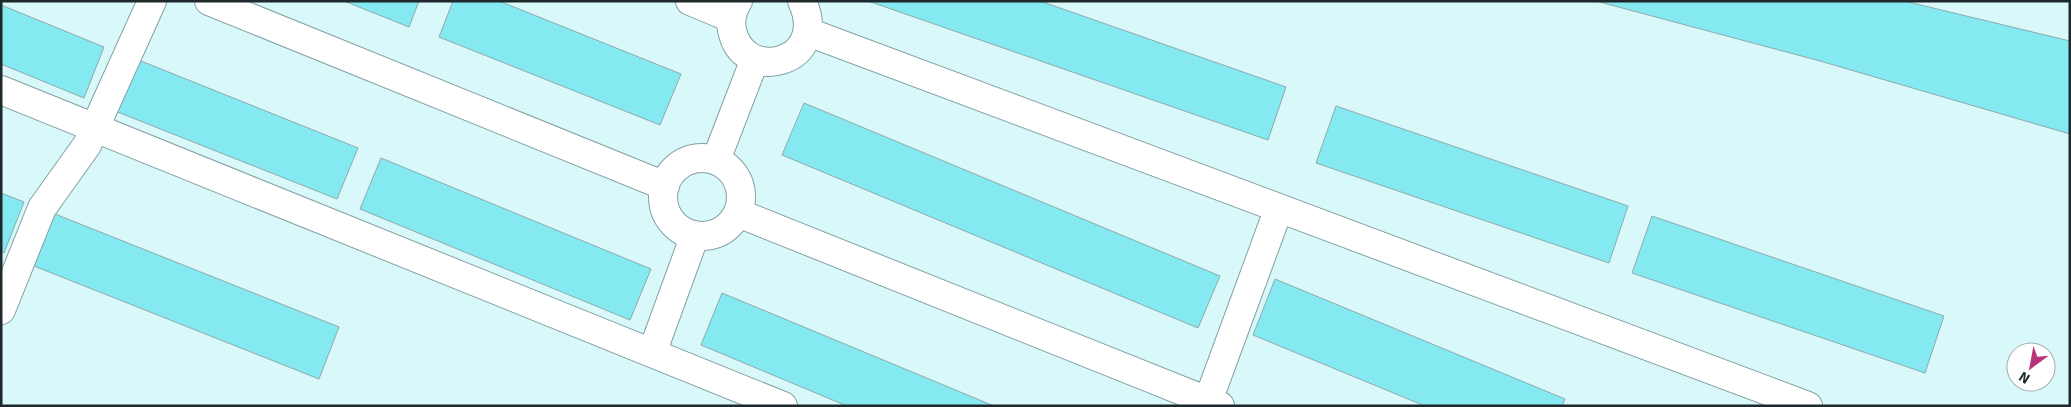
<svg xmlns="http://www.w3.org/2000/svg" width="2071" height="407" viewBox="0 0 2071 407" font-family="Signika,sans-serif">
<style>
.building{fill:#85e9f1;stroke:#8daaac}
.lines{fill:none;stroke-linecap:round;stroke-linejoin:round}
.minor-casing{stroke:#84a1a3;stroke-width:30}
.minor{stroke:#fff;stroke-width:28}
</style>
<rect width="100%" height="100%" fill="#d9f8fa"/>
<!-- building -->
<path class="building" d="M344,1H419L409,27Z
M453,1H499L681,74L660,125L439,37Z
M868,1H1040L1286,87L1268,140Z
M1596,1H1904L2070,41V134L1820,61Z
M1,5L104,47L84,98L1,64Z
M136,59L358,148L337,199L115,111Z
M804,103L1220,276L1198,328L782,155Z
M1336,106L1628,206L1609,263L1316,163Z
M381,158L651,269L630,320L360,209Z
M1,193L24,202L4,253L1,252Z
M55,214L339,327L319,379L34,266Z
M1652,216L1944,316L1925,373L1632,273Z
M1275,279L1565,399L1562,406H1425L1253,335Z
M722,293L994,406H847L701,345Z"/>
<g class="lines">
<!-- minor casing -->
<g class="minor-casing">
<path id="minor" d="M209,1L665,186
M690,1L731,18
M738,1C732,11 730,20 732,30C743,85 831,64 802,1
M808,32L1808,406
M1,90L783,406
M663 197a39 39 0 1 1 78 0a39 39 0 1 1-78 0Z
M716,160L755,59
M738,213L1220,406
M1,310L42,208L87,145L152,1
M652,353L695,235
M1208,401L1279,208"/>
</g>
<!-- minor -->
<use href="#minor" class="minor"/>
</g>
<!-- border -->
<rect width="2071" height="407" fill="none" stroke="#1d292a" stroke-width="5"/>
<!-- north arrow -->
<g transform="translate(2031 367) rotate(212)"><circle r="24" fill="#ffffff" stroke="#a5a9aa"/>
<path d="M0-4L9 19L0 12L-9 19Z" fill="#b8347b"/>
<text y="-8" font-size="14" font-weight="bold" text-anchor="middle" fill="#1d292a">N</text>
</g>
</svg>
